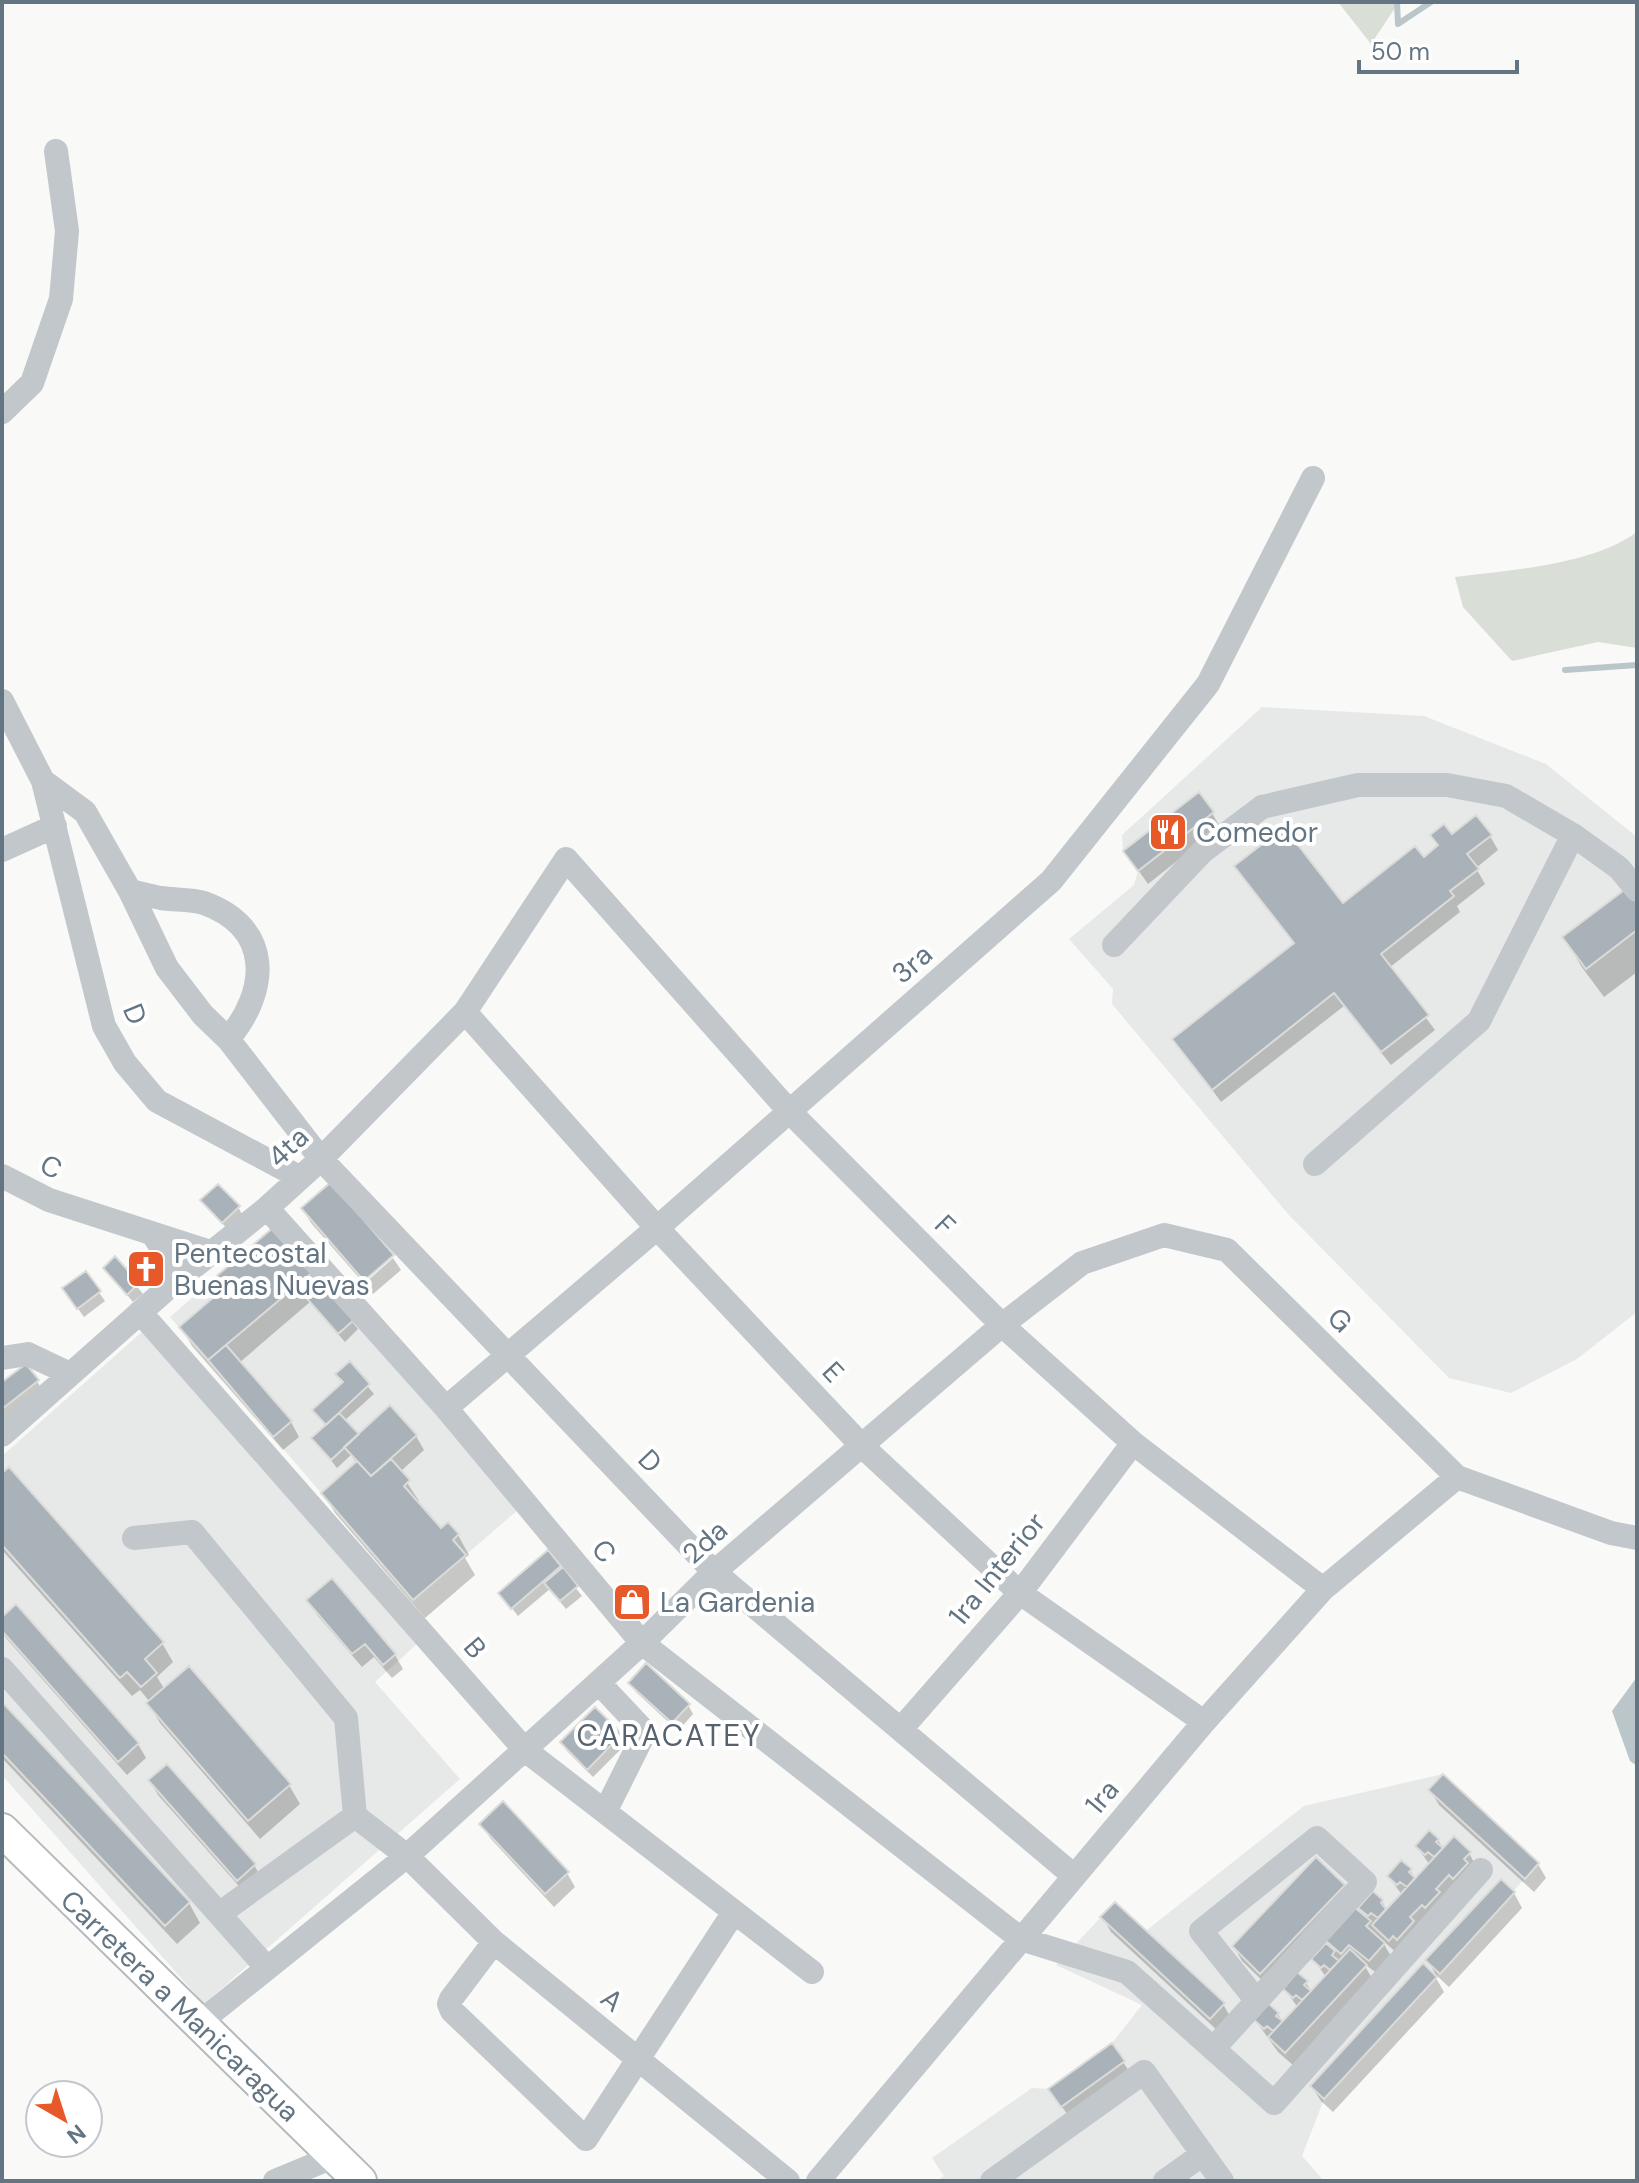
<svg xmlns="http://www.w3.org/2000/svg" width="1639" height="2183" viewBox="0 0 1639 2183" font-family="'DM Sans',sans-serif">
<style>
.built{fill:#e7e8e8}
.green{fill:#d9ded6}
.water{fill:#bbc6cb}
.shadow{fill:#0003}
.lines{fill:none;stroke-linecap:round;stroke-linejoin:round}
.stream{stroke:#bbc6cb;stroke-width:6}
.building{fill:#a9b2b8;stroke:#dbdbd9;stroke-width:2}
.major-casing{stroke:#b3b9bd;stroke-width:36}
.minor{stroke:#c2c7cb;stroke-width:24}
.major{stroke:#fff;stroke-width:32}
.labels{text-anchor:middle;dominant-baseline:central;stroke-width:8;stroke-linejoin:round;paint-order:stroke}
.poi-label{font-size:28px;fill:#637482;stroke:#fff;text-anchor:start}
.street-label{font-size:28px;fill:#637482;stroke:#fff}
.neighbourhood-label{font-size:30px;letter-spacing:2px;fill:#56626d;stroke:#fff}
</style>
<rect width="100%" height="100%" fill="#f9f9f7"/>
<!-- built -->
<path class="built" d="M1262,707L1424,716L1546,764L1637,837V1312L1577,1359L1511,1393L1449,1378L1288,1214L1112,1004L1113,989L1069,939L1134,885L1138,871L1123,851L1122,835Z
M275,1226L518,1510L413,1600L170,1317Z
M143,1331L418,1643L375,1682L460,1779L204,2004L2,1775V1456Z
M1443,1774L1539,1863L1324,2099L1302,2156L1324,2181H937L944,2176L932,2158L1032,2088L1049,2089L1112,2043L1142,2005L1056,1965L1115,1902L1147,1930L1304,1806Z"/>
<!-- green -->
<path class="green" d="M1338,2H1399L1371,44Z
M1637,532V648L1598,642L1512,661L1463,607L1455,577C1511,570 1592,565 1637,532Z"/>
<!-- water -->
<path class="water" d="M1637,1677V1766L1630,1761L1612,1711Z"/>
<!-- shadow -->
<path class="shadow" d="M1212,813L1220,827L1148,884L1125,851Z
M1432,835L1490,836L1498,850L1476,868L1485,884L1457,906L1460,912L1389,968L1435,1030L1391,1065L1344,1006L1221,1102L1175,1039L1295,945L1236,867L1343,906L1423,860L1439,847Z
M1637,904V972L1604,997L1581,966L1565,938Z
M203,1201L238,1207L243,1216L228,1230Z
M303,1209L391,1254L361,1280L311,1223Z
M275,1229L358,1329L345,1342L310,1302L239,1363L291,1422L299,1437L283,1450L192,1346L181,1327L215,1299L208,1287Z
M149,1258L161,1272L145,1286L136,1275Z
M393,1258L401,1270L373,1294L364,1284Z
M115,1259L143,1294L133,1302L105,1268Z
M85,1273L105,1301L84,1317L70,1298Z
M349,1364L374,1394L344,1421L359,1437L416,1436L424,1450L400,1472L419,1501L417,1503L441,1530L458,1535L469,1555L465,1558L475,1575L425,1618L335,1513L324,1494L357,1464L351,1455L337,1468L314,1439L327,1427L314,1410L343,1384L338,1374Z
M37,1381L42,1390L2,1422V1385Z
M2,1476L162,1643L173,1662L157,1677L165,1690L289,1785L300,1804L260,1839L160,1723L149,1704L150,1702L140,1690L132,1696L2,1550Z
M559,1567L582,1596L566,1609L550,1589L518,1616L500,1593Z
M331,1581L395,1655L403,1669L392,1678L374,1657L362,1667L317,1615L309,1600Z
M2,1620L138,1744L146,1758L127,1775L6,1638L2,1632Z
M631,1683L688,1705L693,1714L678,1731L636,1692Z
M2,1705L189,1903L200,1923L177,1944L2,1758Z
M595,1710L621,1735L626,1744L593,1777L567,1751L562,1742Z
M150,1781L254,1865L262,1879L246,1894L158,1795Z
M1431,1791L1538,1864L1546,1878L1534,1892L1439,1805Z
M482,1824L567,1873L575,1887L554,1907L490,1838Z
M1438,1840L1444,1850L1469,1853L1477,1868L1398,1954L1381,1939L1392,1958L1378,1974L1363,1963L1373,1980L1294,2066L1278,2052L1256,2021L1278,2014L1283,2023L1298,2008L1285,1989L1306,1983L1312,1992L1326,1977L1313,1959L1326,1945L1335,1952L1328,1941L1367,1920L1360,1908L1382,1901L1387,1911L1402,1895L1389,1877L1410,1870L1416,1880L1430,1865L1417,1847Z
M1344,1886L1352,1901L1269,1987L1242,1961L1234,1947Z
M1514,1893L1522,1908L1449,1987L1436,1975L1428,1961Z
M1103,1918L1223,2004L1231,2018L1219,2032L1111,1932Z
M1436,1978L1444,1992L1333,2112L1321,2101L1312,2087Z
M1112,2046L1129,2071L1068,2115L1056,2099Z"/>
<g class="lines">
<!-- stream -->
<path class="stream" d="M1397,2L1398,24L1431,2
M1565,670L1637,665"/>
</g>
<!-- building -->
<path class="building" d="M1199,792L1214,812L1138,871L1123,851Z
M1476,815L1492,835L1467,854L1479,869L1450,891L1454,896L1381,954L1429,1015L1381,1052L1334,993L1212,1090L1172,1039L1294,943L1234,866L1284,827L1343,903L1415,846L1424,857L1438,845L1430,835L1444,824L1452,834Z
M1627,888L1637,901V930L1586,969L1562,937Z
M331,1182L394,1255L364,1281L301,1208Z
M218,1184L240,1206L222,1223L200,1200Z
M275,1226L314,1271L208,1360L179,1327L214,1297L205,1286Z
M149,1255L160,1267L142,1283L131,1271Z
M115,1256L139,1283L127,1295L103,1268Z
M86,1271L101,1291L77,1309L62,1288Z
M314,1271L355,1319L338,1334L296,1286Z
M226,1345L292,1421L273,1437L208,1360Z
M350,1361L370,1384L326,1425L312,1410L343,1382L335,1374Z
M26,1364L39,1380L2,1409V1382Z
M390,1405L417,1435L371,1476L344,1447Z
M339,1413L359,1434L331,1460L311,1438Z
M391,1459L410,1480L404,1486L441,1528L448,1522L459,1534L453,1540L466,1555L413,1600L321,1493L357,1461L371,1476Z
M9,1467L164,1642L145,1659L157,1673L141,1687L127,1672L120,1678L2,1545V1473Z
M548,1550L561,1566L511,1609L498,1593Z
M563,1567L578,1586L560,1601L544,1583Z
M332,1578L396,1654L383,1665L365,1644L352,1654L306,1600Z
M16,1604L139,1743L118,1762L2,1631V1617Z
M646,1663L690,1704L672,1723L628,1683Z
M189,1666L291,1784L248,1821L146,1703Z
M2,1702L190,1902L165,1926L2,1753Z
M595,1707L622,1734L587,1770L560,1742Z
M167,1764L256,1864L237,1881L148,1780Z
M1443,1774L1539,1863L1525,1879L1428,1790Z
M503,1801L569,1872L545,1894L479,1824Z
M1429,1830L1439,1839L1436,1842L1443,1848L1434,1857L1428,1852L1425,1855L1415,1846Z
M1454,1836L1471,1852L1464,1859L1468,1863L1453,1879L1449,1875L1436,1889L1440,1892L1425,1908L1422,1905L1410,1917L1414,1921L1397,1940L1393,1936L1389,1941L1372,1925Z
M1316,1857L1345,1885L1260,1974L1232,1946Z
M1401,1860L1412,1869L1409,1872L1415,1878L1407,1887L1400,1882L1397,1885L1387,1876Z
M1501,1879L1515,1892L1440,1974L1425,1960Z
M1373,1891L1383,1900L1381,1903L1386,1909L1378,1918L1371,1913L1368,1916L1358,1908Z
M1115,1902L1225,2003L1210,2019L1100,1917Z
M1354,1907L1371,1921L1366,1926L1385,1943L1369,1961L1349,1945L1341,1954L1325,1940Z
M1326,1943L1335,1951L1332,1955L1339,1961L1330,1970L1324,1965L1321,1968L1311,1959Z
M1350,1949L1367,1965L1285,2053L1268,2037Z
M1423,1963L1437,1977L1324,2099L1310,2086Z
M1297,1972L1308,1981L1304,1985L1311,1991L1302,2000L1296,1995L1293,1998L1283,1989Z
M1268,2003L1279,2013L1276,2016L1283,2021L1273,2031L1267,2026L1264,2029L1254,2020Z
M1112,2043L1125,2061L1061,2107L1048,2089Z"/>
<g class="lines">
<!-- major casing -->
<g class="major-casing">
<path id="major" d="M2,1830L360,2181"/>
</g>
<!-- minor -->
<path class="minor" d="M2,412L32,383L61,299L67,231L56,151
M2,701L43,781L104,1026L125,1063L157,1101L299,1177
M43,781L85,812L130,891L167,968L203,1015L228,1039L321,1159L714,1572L1074,1876
M2,850L55,826
M130,891C140,893 150,896 161,898C175,900 191,899 204,903C273,928 269,991 228,1039
M1114,945L1202,852L1262,807L1358,785H1447L1506,796L1573,835L1619,868L1637,890
M465,1012L657,1228L862,1446L1020,1593L1204,1722
M1315,1164L1479,1021L1573,835
M2,1176L49,1200L213,1253
M267,1208L446,1408L642,1643L1021,1939L1127,1972L1274,2103L1481,1870
M154,1236L164,1251L170,1286
M140,1312L525,1750L812,1972
M2,1358L28,1354L68,1373
M446,1408L657,1228L1051,881L1208,684L1313,478
M2,1435L170,1286L267,1208L321,1159L465,1012L566,859L789,1111L1002,1325L1133,1443L1323,1589
M134,1538L192,1532L346,1718L355,1816L219,1914
M2,1669L267,1968
M599,1683L645,1732L605,1812
M901,1729L1020,1593L1133,1443
M355,1816L407,1856L494,1942L788,2181
M494,1942L451,1999L449,2004L452,2011L586,2139L734,1912
M199,2023L407,1856L642,1643L714,1572L1002,1325L1082,1263L1164,1235L1227,1250L1457,1477L1611,1533L1637,1538
M1213,2049L1365,1882L1317,1838L1201,1931L1257,2001
M275,2181L333,2157
M818,2181L1204,1722L1323,1589L1457,1477
M992,2181L1144,2072L1222,2181
M1165,2181L1203,2154"/>
<!-- major -->
<use href="#major" class="major"/>
</g>
<!-- icons -->
<defs>
<g id="restaurant-square" transform="scale(2)"><rect x="-9" y="-9" width="18" height="18" rx="4" fill="#e75928" stroke="#fff"/><path d="M-5-6h1v4h1v-4h1v4h1v-4h1v5L-1.5 .5V6h-2V.5L-5-1ZM5-6V6H3V1.5H1.5Q1.5-4 5-6Z" fill="#fff"/></g>
<g id="church-square" transform="scale(2)"><rect x="-9" y="-9" width="18" height="18" rx="4" fill="#e75928" stroke="#fff"/><path d="M-1.2-6h2.4v3.5h3.3v2.4h-3.3V6h-2.4V-.1h-3.3v-2.4h3.3Z" fill="#fff"/></g>
<g id="shop-square" transform="scale(2)"><rect x="-9" y="-9" width="18" height="18" rx="4" fill="#e75928" stroke="#fff"/><path d="M-5-2.5h2.3a2.7 3.5 0 0 1 5.4 0H5L5.5 6h-11ZM-1.5-2.5h3a1.5 2.3 0 0 0-3 0Z" fill="#fff"/></g>
</defs>
<g fill-rule="evenodd">
<use href="#restaurant-square" x="1168" y="832"/>
<use href="#church-square" x="146" y="1269"/>
<use href="#shop-square" x="632" y="1602"/>
</g>
<g class="labels">
<!-- poi labels -->
<g class="poi-label">
<text x="1196" y="832">Comedor</text>
<text x="174" y="1253">Pentecostal<tspan x="174" dy="32">Buenas Nuevas</tspan></text>
<text x="660" y="1602">La Gardenia</text>
</g>
<!-- street labels -->
<g class="street-label">
<text transform="translate(912 964) rotate(-41)">3ra</text>
<text transform="translate(135 1014) rotate(68)">D</text>
<text transform="translate(288 1147) rotate(-43)">4ta</text>
<text transform="translate(51 1167) rotate(25)">C</text>
<text transform="translate(945 1225) rotate(45)">F</text>
<text transform="translate(1340 1320) rotate(45)">G</text>
<text transform="translate(833 1372) rotate(47)">E</text>
<text transform="translate(650 1461) rotate(46)">D</text>
<text transform="translate(705 1542) rotate(-42)">2da</text>
<text transform="translate(604 1551) rotate(50)">C</text>
<text transform="translate(997 1569) rotate(-51)">1ra Interior</text>
<text transform="translate(475 1648) rotate(49)">B</text>
<text transform="translate(1102 1797) rotate(-50)">1ra</text>
<text transform="translate(612 2000) rotate(39)">A</text>
<text transform="translate(180 2006) rotate(44)">Carretera a Manicaragua</text>
</g>
<!-- neighbourhood labels -->
<g class="neighbourhood-label">
<text x="669" y="1735">CARACATEY</text>
</g>
</g>
<!-- border -->
<rect width="1639" height="2183" fill="none" stroke="#637482" stroke-width="8"/>
<!-- north arrow -->
<g transform="translate(64 2119) rotate(141)"><circle r="38" fill="#ffffff" stroke="#c1c7cd" stroke-width="2"/>
<path d="M0-6L14 30L0 20L-14 30Z" fill="#e75928"/>
<text y="-12" font-size="22" font-weight="bold" text-anchor="middle" fill="#637482">N</text>
</g>
<!-- scale -->
<path d="M1359 60v12h158v-12" fill="none" stroke="#637482" stroke-width="4"/>
<text x="1371" y="60" font-size="24" fill="#637482" stroke="#ffffff" stroke-width="6" paint-order="stroke">50 m</text>
</svg>
